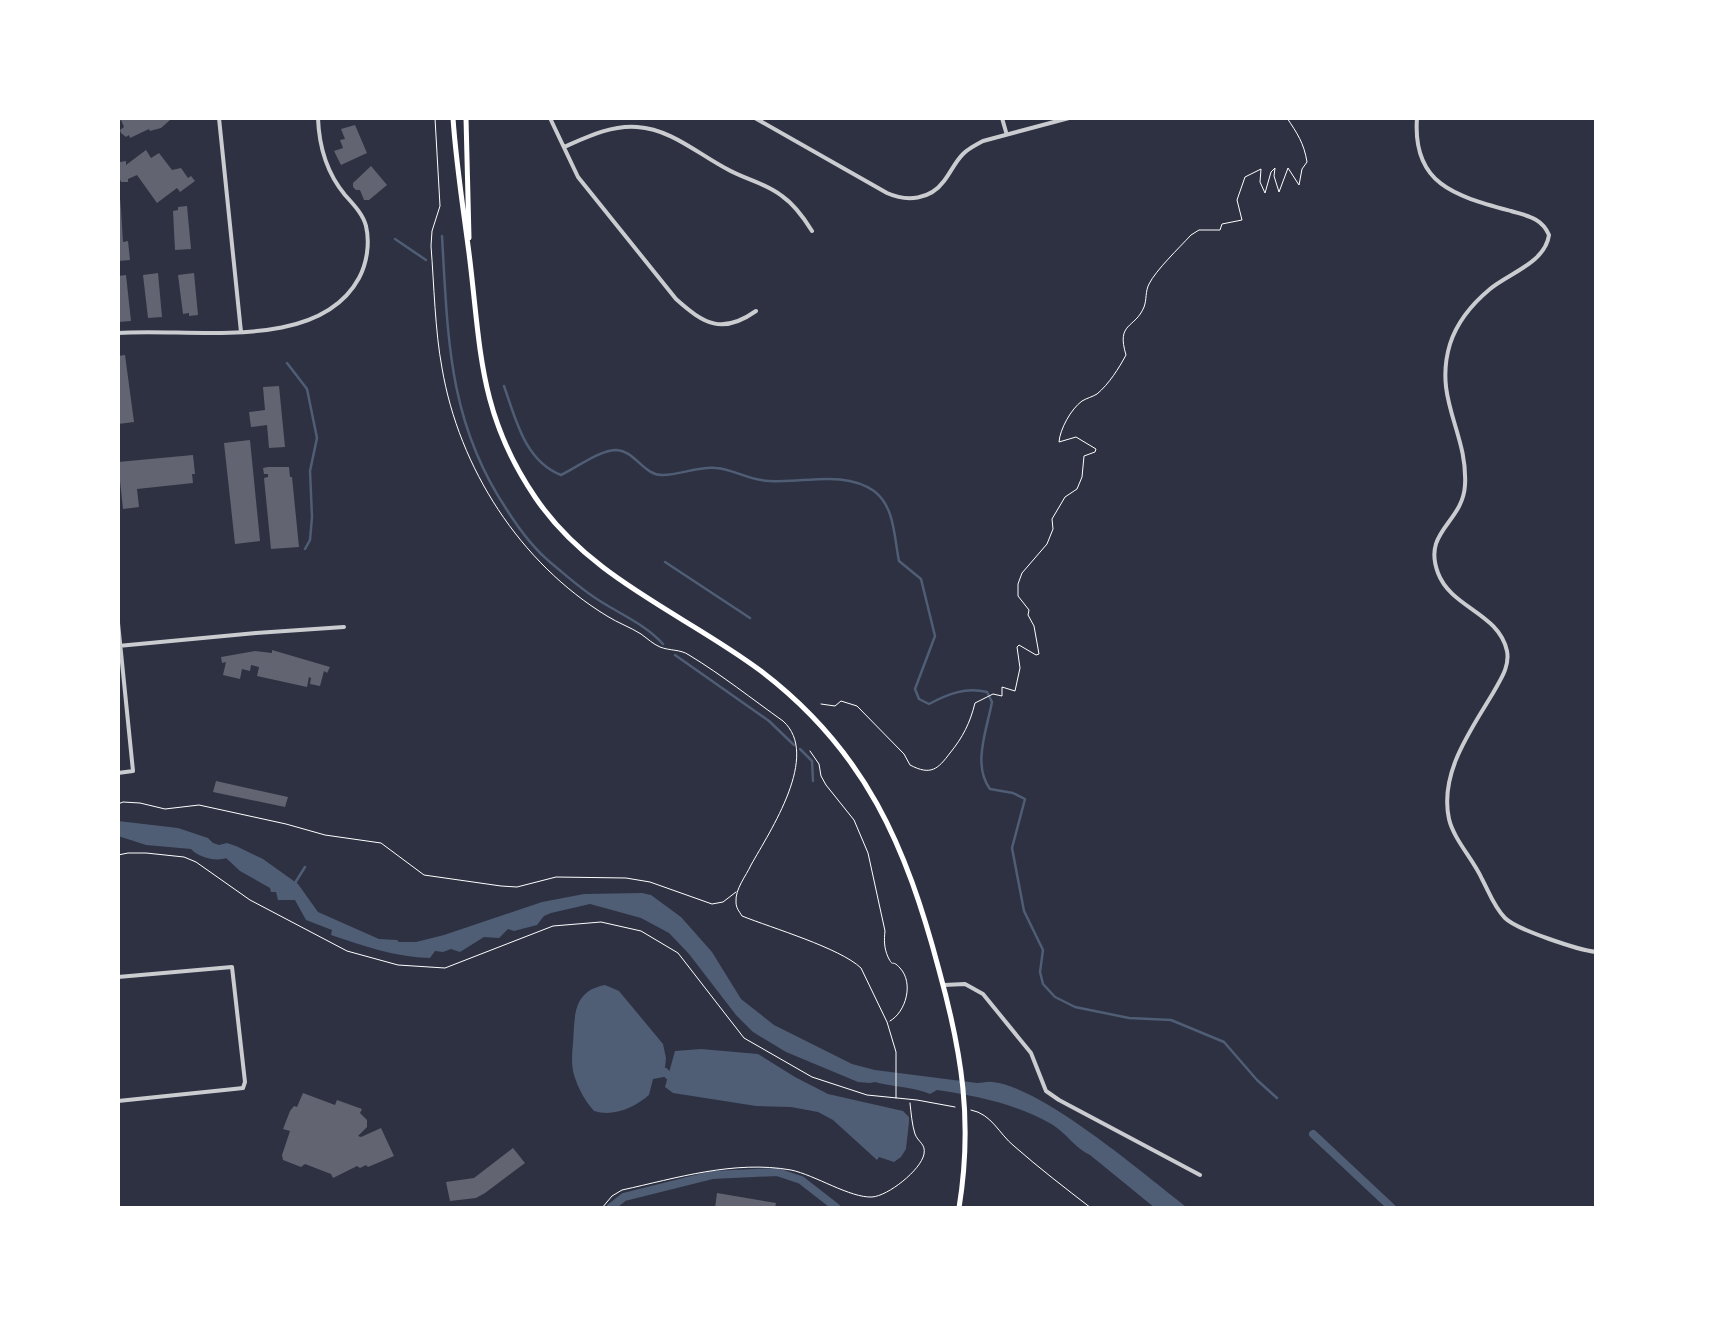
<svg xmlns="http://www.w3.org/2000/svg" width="1714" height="1326" viewBox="0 0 1714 1326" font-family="Mulish,sans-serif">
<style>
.water{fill:#4f5d75}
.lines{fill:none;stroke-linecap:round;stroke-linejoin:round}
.stream{stroke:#4f5d75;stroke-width:2.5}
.canal{stroke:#4f5d75;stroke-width:8}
.building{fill:#626471}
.path{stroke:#fff;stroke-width:1}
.minor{stroke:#caccd0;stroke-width:4}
.tertiary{stroke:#caccd0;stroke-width:4}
.trunk{stroke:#fff;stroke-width:5}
</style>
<rect width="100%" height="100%" fill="#2d3142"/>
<!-- water -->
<path class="water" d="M118,821L178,828L208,838L213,843L219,845L227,843L236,846L263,859L298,884L318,912L379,939L397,940L399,942H416L444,935L542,902L584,894L642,893L651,895L681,917L712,952L741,999L774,1025L852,1064L875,1070L977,1083C982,1083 987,1081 992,1082C1042,1086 1146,1176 1188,1208H1155L1090,1155C1076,1149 1067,1134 1053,1125C1017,1104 977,1096 937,1090L930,1094C915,1087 893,1087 875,1082L870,1083L858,1082L786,1052L753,1032L736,1015L689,954L669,933L641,918L590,904L551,913L544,916L537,925L514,931L508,929L499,938L484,937L460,952L451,949L443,952L435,951L430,958C395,957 363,946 331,935L332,930L306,920L295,900H278L276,892H271L270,888L240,871L226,858C216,862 198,857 191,849L146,845L118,836Z
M605,985L619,991L663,1044L666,1058L664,1077L653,1079L649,1095C634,1108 613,1117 594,1111C585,1101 578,1088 574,1075C571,1064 572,1054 573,1043C575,1017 572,991 605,985Z
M701,1049L758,1054L795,1077L828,1094L903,1111L909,1117V1122L906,1149L901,1157L894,1162L879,1157L877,1160L833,1120L818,1112L791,1107L756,1106L673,1093L665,1087L675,1051Z"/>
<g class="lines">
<!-- stream -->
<path class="stream" d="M442,236C448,338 448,422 507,510C519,529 534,549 551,563C567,576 582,590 600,601C622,615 646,625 663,644
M395,239L426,260
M287,363L307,389L317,438L310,471L312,517L310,540L305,549
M504,386C516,420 525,461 561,475C578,467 599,450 617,450C635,451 644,476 663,475C680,475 699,466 716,468C731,469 746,478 761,480C797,486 841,468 874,491C895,507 894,537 899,561L921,579L935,636L915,689L919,699L929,704C948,694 965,687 987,692L992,702C987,729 972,765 990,789L1013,793L1025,799L1012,848L1024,911L1043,950L1040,972L1043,984L1055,997L1075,1007L1129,1018L1171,1020L1224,1042L1257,1080L1277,1098
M665,562L750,618
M675,655L769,721L794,745
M800,749L812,761L813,781
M295,883L305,867"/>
<!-- canal -->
<path class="canal" d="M665,1072L669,1076
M1313,1134L1392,1208
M610,1208L624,1197L712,1175L777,1172L801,1180L837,1208"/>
</g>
<!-- building -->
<path class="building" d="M118,118H169L170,120L161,128L150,131L149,129L130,138L129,135L126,137L121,133L120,130L124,127L121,120L118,122Z
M355,125L367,153L341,165L334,151L343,148L340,140L345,139L341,129Z
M146,150L151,158L159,153L172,170L181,168L188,178L191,176L195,181L180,192L177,188L157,203L137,175L128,179V182H121V180L118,183L120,162L126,161V165Z
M371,166L387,185L369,200H364L360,190H356L353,187V183Z
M118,198H120L121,210L123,242L128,241L130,260L118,261Z
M187,206L191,249L175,250L173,211L178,210V207Z
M158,273L162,317L148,318L143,275Z
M194,273L198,315L189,316V313L183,314L178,275Z
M126,275L131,321L118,322V276Z
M125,355L134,422L118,424V356Z
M279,386L285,447L269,448L267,425L251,427L249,412L265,410L263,387Z
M250,440L260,541L235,544L224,443Z
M193,455L195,474H192L193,483L137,489L139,507L123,509L118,462Z
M268,467H289L290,477H292L299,547L271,549L264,478L268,477V474H264L263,468Z
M272,650L330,667L327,673L324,671L320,686L310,684L311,678L309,677L307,687L257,676L259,667L251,665L250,671L242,669L240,679L223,675L226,662L222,663L221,657L255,651L272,653Z
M216,781L288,797L285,807L213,792Z
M303,1093L335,1105L337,1100L362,1109L360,1113L367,1120V1127L358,1136L361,1137L381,1128L394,1156L368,1167L366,1165L360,1168L357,1166L333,1178L331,1174L305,1164L301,1167L283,1160L282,1155L290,1131L283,1129L290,1111L294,1106L297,1107Z
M513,1148L525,1163L485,1193L476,1198L450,1201L446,1182L474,1178Z
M717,1193L776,1203L775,1208H715Z"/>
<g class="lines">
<!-- path -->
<path class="path" d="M435,118L440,206L432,231L431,246C434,284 435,331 442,368C459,468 520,563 607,616C618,623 630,627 641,634C648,639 653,644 660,647C670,651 680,649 689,655C722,675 752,699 783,721C821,755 770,831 751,865C746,876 735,889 736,902C736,908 739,911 742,916C772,928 840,948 861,968L887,1022L896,1052V1098
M1297,118H1303
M821,704L835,706L841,701L857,706L904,754L910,765C931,776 938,769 950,753C963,737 970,723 975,703L993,694L1002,696V687L1015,691L1020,668L1017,647L1019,645L1036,655L1039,654L1034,626L1028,615L1029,610L1018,596V584L1022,573L1047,544L1053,529L1052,519L1065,497L1077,489L1082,477L1084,456L1095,452L1096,449L1076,437L1059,442C1060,429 1071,409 1082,401C1087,398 1092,397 1097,394C1109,384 1119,368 1126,355C1116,322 1135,329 1144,307C1147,299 1145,292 1149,284C1156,270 1179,248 1191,235L1199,230H1220L1222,224L1242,220L1237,200L1245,177L1261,169L1260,182L1265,193L1271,172L1275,168L1274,176L1279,192L1288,168L1299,185L1302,169L1307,162C1304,143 1297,133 1287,118
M810,751L819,764L821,776L826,785L854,820L868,853L885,931C884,940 884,948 888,957C894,969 891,958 900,968C914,983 906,1012 890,1021
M118,804L123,802L140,803L165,809L199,805L286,824L325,835L381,843L424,875L501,886L517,887L556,877L626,878L650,882L712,904L723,902L736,892
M118,855L128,853H146L184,857L196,862L250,900L347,951L398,965L445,968L553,926L601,922L641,931L678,953L744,1038L812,1077L867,1095L917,1100L955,1107
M971,1110C992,1114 999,1134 1014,1146C1039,1168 1065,1188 1091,1208
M602,1208L612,1196L622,1190C677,1178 734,1160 791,1170C815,1175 850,1198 872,1197C888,1196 921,1170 924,1154C926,1144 918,1142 915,1134C912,1125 911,1112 910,1103"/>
<!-- minor -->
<path class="minor" d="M219,118L241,332
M550,118L578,177L676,299C704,324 722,335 756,311
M755,118L887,193C907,202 930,200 944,181C951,172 955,162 963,154C969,148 976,145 983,141L1069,118
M1002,118L1006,132
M564,147C587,137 611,125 637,127C671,129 698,154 727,169C744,179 766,183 782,196C795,205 804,218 812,231
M118,333C188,327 318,354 359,278C367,263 370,243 366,226C363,214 353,204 345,195C326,172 319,147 318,118
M118,623L133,771L118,773
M118,646L256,633L344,627
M118,977L232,967L245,1082L243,1088L234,1089L118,1101
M944,985L965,984L983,994L1031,1053L1046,1091L1059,1100L1200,1175"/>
<!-- tertiary -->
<path class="tertiary" d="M1417,118C1412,185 1456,196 1511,211C1528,216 1542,218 1549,235C1545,263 1509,273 1490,289C1472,304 1457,322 1450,344C1433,400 1468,432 1465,485C1463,523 1422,531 1438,573C1451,608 1499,613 1507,651C1510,667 1500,680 1493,693C1471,730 1439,773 1449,819C1454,840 1473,859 1482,879C1489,892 1494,907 1505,918C1517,930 1579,950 1596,952"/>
<!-- trunk -->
<path class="trunk" d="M453,118C456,163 463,207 469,253C481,348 478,413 535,497C590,579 685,614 761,671C866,751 906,846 939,970C962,1053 973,1122 959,1208
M466,118L469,238"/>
</g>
<!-- border -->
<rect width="1714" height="1326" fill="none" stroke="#ffffff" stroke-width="240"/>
</svg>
